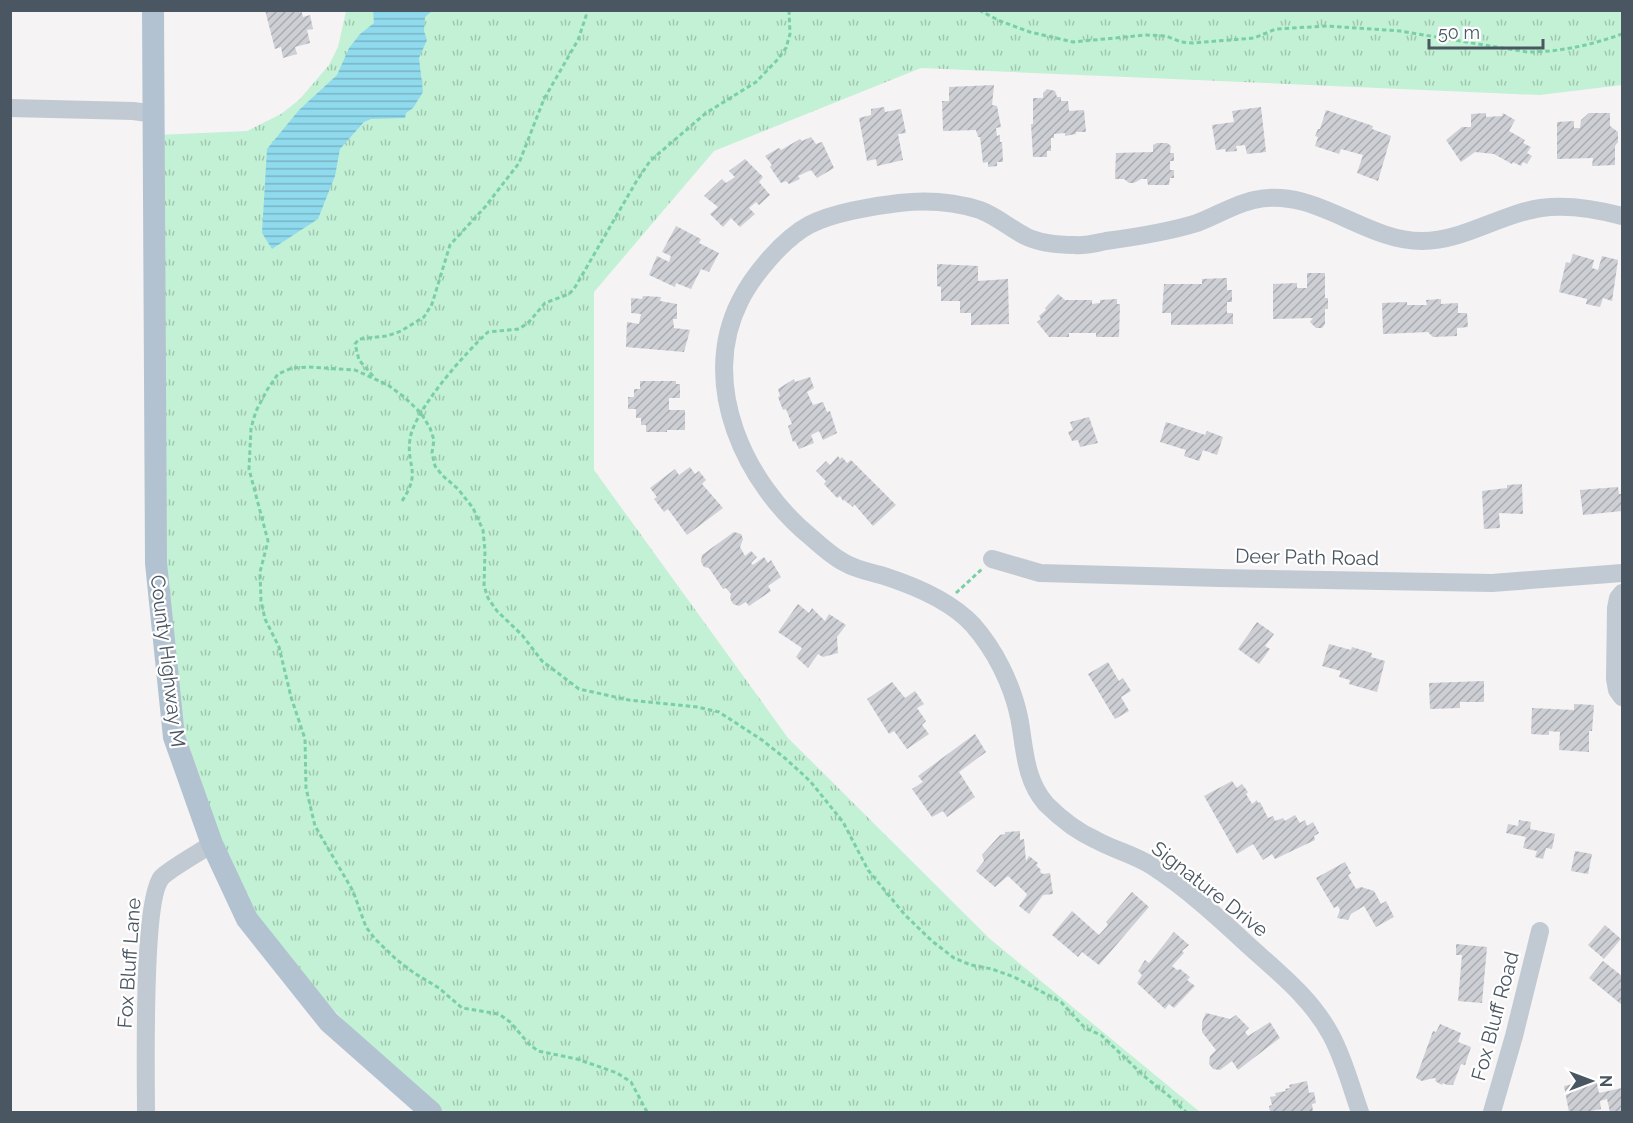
<svg xmlns="http://www.w3.org/2000/svg" width="1633" height="1123" viewBox="0 0 1633 1123" font-family="Raleway,sans-serif">
<style>
.grass{fill:url(#grass-tufts)}
.water{fill:url(#water-rules)}
.building{fill:url(#building-hatch)}
.lines{fill:none;stroke-linecap:round;stroke-linejoin:round}
.path{stroke:#7ad0a6;stroke-width:3;stroke-dasharray:4.5 3;stroke-linecap:butt}
.minor{stroke:#c1cad2;stroke-width:18}
.major{stroke:#b3c2d1;stroke-width:22}
.labels{text-anchor:middle;dominant-baseline:central;stroke-width:4.5;stroke-linejoin:round;paint-order:stroke}
.street-label{font-size:20px;fill:#4a5661;stroke:#fff}
</style>
<defs>
<pattern id="grass-tufts" width="24" height="20" patternUnits="userSpaceOnUse" patternTransform="scale(1.5)"><rect width="24" height="20" fill="#c3f1d5"/><path d="M3 7l-1-3M5 7V3M7 7l1-3M15 17l-1-3M17 17v-4M19 17l1-3" fill="none" stroke="#a0c6b0"/></pattern>
<pattern id="water-rules" width="6" height="5" patternUnits="userSpaceOnUse" patternTransform="scale(1.5)"><rect width="6" height="5" fill="#90daee"/><path d="M0 2.5h6" fill="none" stroke="#78b4c4"/></pattern>
<pattern id="building-hatch" width="6" height="6" patternUnits="userSpaceOnUse" patternTransform="scale(1.5)"><rect width="6" height="6" fill="#cdcfd5"/><path d="M-1 1l2-2M0 6l6-6M5 7l2-2" fill="none" stroke="#a8abb0"/></pattern>
</defs>
<rect width="100%" height="100%" fill="#f5f3f3"/>
<!-- grass -->
<path class="grass" d="M346,11H1622V85L1540,95L921,68L714,151L594,292V470L788,738L990,939L1200,1112H431L247,919L168,696L157,135L247,131L281,114L299,100L329,65L338,47Z"/>
<!-- water -->
<path class="water" d="M373,11H432L425,17L424,31L427,40L419,58L423,92L413,108L406,113L405,118L371,119L364,122L340,149L335,176L318,219L272,249L262,233L267,149L299,110L337,75L349,48L360,34L374,23Z"/>
<!-- building -->
<path class="building" d="M265,10H301L303,17L310,15L313,29L307,30L310,43L295,47L297,54L283,58L281,47L275,49Z
M994,85L992,105L997,106L1001,127L996,128L997,136L1000,135V142H1002L1003,162H997V166L988,167V162L983,163L980,137H978L976,130L943,131L942,101H949V87Z
M1047,89L1055,91L1057,97H1061V101H1068L1069,111L1084,110L1086,132H1076V134L1065,136V133L1054,134V138H1051V151H1047V157H1033L1031,124H1033V98H1043V93Z
M884,107L885,112L901,109L906,133L898,134L903,160L877,166L876,159L867,161L859,118L871,115V109Z
M1261,107L1266,152L1247,154L1245,145L1236,146L1237,151L1226,152L1225,149L1216,150L1212,125L1234,122L1232,111Z
M1326,110L1373,126L1372,129L1391,136L1378,181L1357,173L1363,155L1341,149L1339,154L1315,146L1318,137L1315,136L1318,129H1320Z
M1486,113V117L1502,116L1503,113L1515,120L1509,131L1525,140L1523,143L1531,147L1527,153L1532,156L1527,164L1523,162L1521,166L1513,162L1512,164L1494,154L1475,152L1461,162L1446,140L1462,127H1471V114Z
M1589,113H1610V126L1618,132V142L1615,146V165L1592,166L1593,158L1557,159V122L1574,121V128H1580L1581,120Z
M811,137L816,144L822,142L834,168L817,178L811,170L798,176L800,179L789,184L786,181L781,183L770,167L772,165L765,156L779,148L781,150L800,139L802,141Z
M1157,143H1167L1171,146L1170,153H1174V161H1170V170H1174V178H1170L1169,185H1148L1147,179H1141L1134,183H1129L1124,179H1115L1116,153L1153,152V145Z
M745,159L763,177L759,182L770,195L759,205L756,202L749,208L755,214L740,227L731,218L723,227L710,214L718,207L704,196L722,179L726,183L735,177L729,171Z
M676,226L701,239L699,243L719,253L709,272L701,269L691,289L676,283L675,287L649,275L657,256L669,262L671,256L662,252Z
M1573,254L1594,260L1592,268L1598,270L1602,256L1618,260L1612,301L1603,298L1600,307L1586,304L1587,299L1559,292L1566,262L1570,263Z
M937,264L978,266V281L1008,279L1009,324L971,325V313H960V301H941V287L937,286Z
M1307,273H1325V298H1328V309H1325V324L1322,328H1316L1310,322L1313,318L1273,319V284L1297,283V288H1307Z
M1227,278V290H1232V302H1227V313H1233V324L1171,325V313H1162L1164,284H1202V279Z
M1058,294L1065,300H1092V304L1100,303V300L1117,299V304H1120L1119,337H1096V333H1069V337H1049L1037,322L1041,319L1039,316L1046,310L1045,308Z
M643,296L661,297L660,301L677,304V319H673L674,328L690,330L684,352L626,347L627,322L639,324L641,314L631,313V298L642,299Z
M1441,299V304L1458,303V313H1467L1468,327L1457,328V336L1433,337L1428,332L1383,334L1382,303L1407,302V305H1427L1426,300Z
M810,377L814,388L807,392L813,405L823,402L827,412L830,411L837,433L823,440L819,431L811,435L814,443L799,449L795,441L793,442L788,426L792,424L786,409L783,410L778,397L780,396L778,389L794,379L795,382Z
M640,381H676V384H680V398H669V410H685V430H667V432H646V425H641V418H636V409H628V397H634V389H640Z
M1089,417L1098,443L1080,447L1078,440L1072,441L1068,432L1073,430L1070,422Z
M1166,422L1205,435L1207,431L1223,437L1217,455L1203,450L1199,461L1184,456L1186,450L1160,442Z
M838,456L840,459L842,457L847,463L851,460L896,505L873,526L854,504L853,507L844,500L843,501L840,496L837,498L824,484L826,481L816,471L826,461L830,465Z
M690,467L695,474L699,471L706,480L702,484L723,508L687,535L668,509L664,512L654,499L657,497L650,488L675,469L679,475Z
M1522,484L1523,514L1499,513L1500,528L1484,529L1482,491L1507,488V485Z
M1618,487L1619,494H1622V511L1583,515L1580,490Z
M734,532L741,534L743,539L740,547L745,556L751,551L757,557L751,563L753,565L764,557L768,563L771,560L781,577L768,586L771,591L749,606L746,602L739,606L733,604L730,598L731,594L726,588L723,589L709,568L704,567L701,562L702,555Z
M798,604L809,613L812,608L825,621L829,614L846,625L837,637L838,653L823,657L818,654L808,668L796,657L802,648L778,632Z
M1257,622L1274,634L1265,646L1270,649L1259,664L1238,649Z
M1329,644L1351,650L1352,647L1372,653L1371,657L1385,661L1377,692L1349,684L1350,680L1339,677L1341,671L1322,666Z
M1108,662L1119,681L1123,678L1131,691L1121,697L1129,711L1115,719L1088,674Z
M1484,681V702H1460V708L1430,709L1429,683Z
M892,682L905,698L915,691L924,704L917,708L926,721L922,725L929,734L907,749L894,731L889,734L867,699Z
M1574,704L1594,705L1592,731H1589V752L1559,750L1560,732L1549,731V735L1531,734L1532,708L1574,710Z
M975,734L986,752L959,772L975,797L947,817L943,811L932,817L912,789L923,782L918,776Z
M1232,781L1237,788L1242,784L1248,792L1246,794L1252,804L1257,800L1258,803L1260,802L1268,818L1273,816L1275,821L1283,818L1285,821L1295,815L1300,823L1305,820L1307,826L1313,822L1319,833L1314,836L1315,840L1275,859L1272,854L1263,860L1253,844L1237,854L1204,796Z
M1519,820L1531,822L1530,829L1555,834L1552,849L1546,848L1543,859L1535,857L1537,851L1523,848L1526,837L1506,833L1508,824L1518,826Z
M1020,831V840L1024,839L1026,861L1029,856L1038,863L1036,865L1041,870L1040,872L1043,874L1050,873L1053,894L1043,895L1029,914L1019,906L1027,895L1026,893L1008,876L995,887L976,871L984,861L982,855L1000,835L1005,834V832Z
M1575,851L1592,854L1588,874L1571,871Z
M1345,862L1351,873L1348,875L1356,889L1361,887L1374,891L1381,904L1386,901L1394,917L1376,927L1364,906L1351,914L1348,920L1337,918L1340,910L1338,906L1334,908L1316,878Z
M1132,892L1149,907L1099,965L1082,952L1078,957L1052,935L1072,911L1099,935L1108,925L1106,922Z
M1605,925L1621,939L1604,959L1588,945Z
M1174,932L1189,945L1182,951L1184,953L1172,966L1177,970L1180,969L1190,977L1187,980L1195,986L1174,1008L1169,1004L1165,1009L1137,983L1142,975L1138,971L1145,960L1149,963Z
M1456,944L1487,947L1482,1003L1458,1001L1462,955H1456Z
M1603,961L1622,976V1005L1589,978Z
M1206,1013L1230,1019L1236,1015L1249,1028L1245,1032L1248,1036L1270,1022L1280,1038L1238,1070L1232,1061L1220,1070L1213,1069L1209,1064L1210,1056L1216,1050L1202,1032V1022Z
M1440,1024L1461,1033L1458,1042L1471,1047L1465,1065L1461,1064L1453,1085H1447L1443,1083L1442,1085L1435,1081L1436,1079L1434,1078L1422,1081L1416,1078L1433,1031L1436,1032Z
M1596,1079L1599,1093L1622,1088V1111L1610,1112L1607,1099L1600,1101L1601,1109L1585,1112H1569L1564,1086Z
M1307,1081L1309,1093L1314,1092L1316,1103L1312,1104L1313,1112H1270L1269,1106L1272,1105L1270,1097L1276,1096L1275,1093L1286,1091L1285,1089L1290,1088L1289,1085Z"/>
<g class="lines">
<!-- path -->
<path class="path" d="M979,10L1000,21L1030,32L1073,42L1146,35L1166,36L1181,42L1193,43L1254,38L1276,29L1327,26L1400,31L1527,52C1561,52 1591,45 1622,34
M373,376L359,360L355,344L359,339L387,336L401,331L424,317L432,304L450,245L485,207L519,163L544,99L578,40L588,10
M402,501C422,471 406,467 410,439C414,410 467,351 488,332L519,329L529,322L545,303L569,294L574,289L636,182L650,161L706,113L756,82L778,59L786,48L790,34L789,10
M956,593L982,569
M647,1112L631,1082L617,1073L577,1059L538,1051L529,1044L510,1022L499,1014L462,1008L439,988L414,973L397,960L375,939L366,927L353,891L315,826L306,788L305,739L291,697L279,647L265,619L261,601L260,572L268,541L249,469L251,428L256,411L267,390L278,374L292,368L308,367L355,370L388,385L404,397L421,413L430,428L434,440L432,453L435,466L442,475L458,489L473,508L483,530L485,551L484,586L488,598L497,611L522,635L542,661L579,689L629,700L697,707L719,712L762,740L786,759L810,781L843,822L868,870L905,915L932,941L954,958L971,965L992,969L1014,977L1061,1002L1085,1028L1101,1035L1144,1076L1169,1096L1186,1112"/>
<!-- minor -->
<path class="minor" d="M10,108L133,111L155,114
M992,559L1040,573L1219,578L1492,583L1622,573
M1622,678L1615,679L1617,690L1622,697
M1615,679L1616,608L1618,598L1622,593
M146,1112C146,1075 142,898 162,877C171,868 200,852 212,844
M1360,1112C1351,1087 1344,1059 1331,1035C1311,998 1279,973 1248,945C1218,917 1186,888 1152,866C1135,855 1114,850 1096,840C1078,832 1060,818 1046,804C1024,779 1025,747 1019,717C1012,684 995,650 973,625C951,601 915,586 884,576C871,572 857,570 845,563C833,557 822,547 812,538C745,484 698,384 740,301C753,275 783,239 809,225C832,213 872,206 899,203C925,200 955,202 980,210C996,216 1010,228 1025,236C1039,243 1059,245 1075,245C1085,246 1096,243 1106,241C1136,237 1168,232 1197,223C1216,216 1235,204 1254,200C1315,186 1363,241 1422,241C1464,241 1500,214 1541,208C1569,204 1596,209 1622,216
M1492,1112L1514,1036L1540,931"/>
<!-- major -->
<path class="major" d="M153,10L156,563L174,737L212,844L247,919L329,1022L431,1112"/>
</g>
<g class="labels">
<!-- street labels -->
<g class="street-label">
<text transform="translate(1307 557) rotate(1)">Deer Path Road</text>
<text transform="translate(168 661) rotate(83)">County Highway M</text>
<text transform="translate(1210 889) rotate(38)">Signature Drive</text>
<text transform="translate(129 963) rotate(-86)">Fox Bluff Lane</text>
<text transform="translate(1495 1016) rotate(-75)">Fox Bluff Road</text>
</g>
</g>
<!-- border -->
<rect width="1633" height="1123" fill="none" stroke="#4a5661" stroke-width="24"/>
<!-- north arrow -->
<g transform="translate(1591 1081) rotate(90)" stroke="#ffffff" stroke-width="4.5" paint-order="stroke">
<path d="M0-4.5L10 22L0 15L-10 22Z" fill="#4a5661"/>
<text y="-9" font-size="16" font-weight="bold" text-anchor="middle" fill="#4a5661">N</text>
</g>
<!-- scale -->
<path d="M1429 39v9h114v-9" fill="none" stroke="#4a5661" stroke-width="3"/>
<text x="1438" y="39" font-size="18" fill="#4a5661" stroke="#ffffff" stroke-width="4.5" paint-order="stroke">50 m</text>
</svg>
